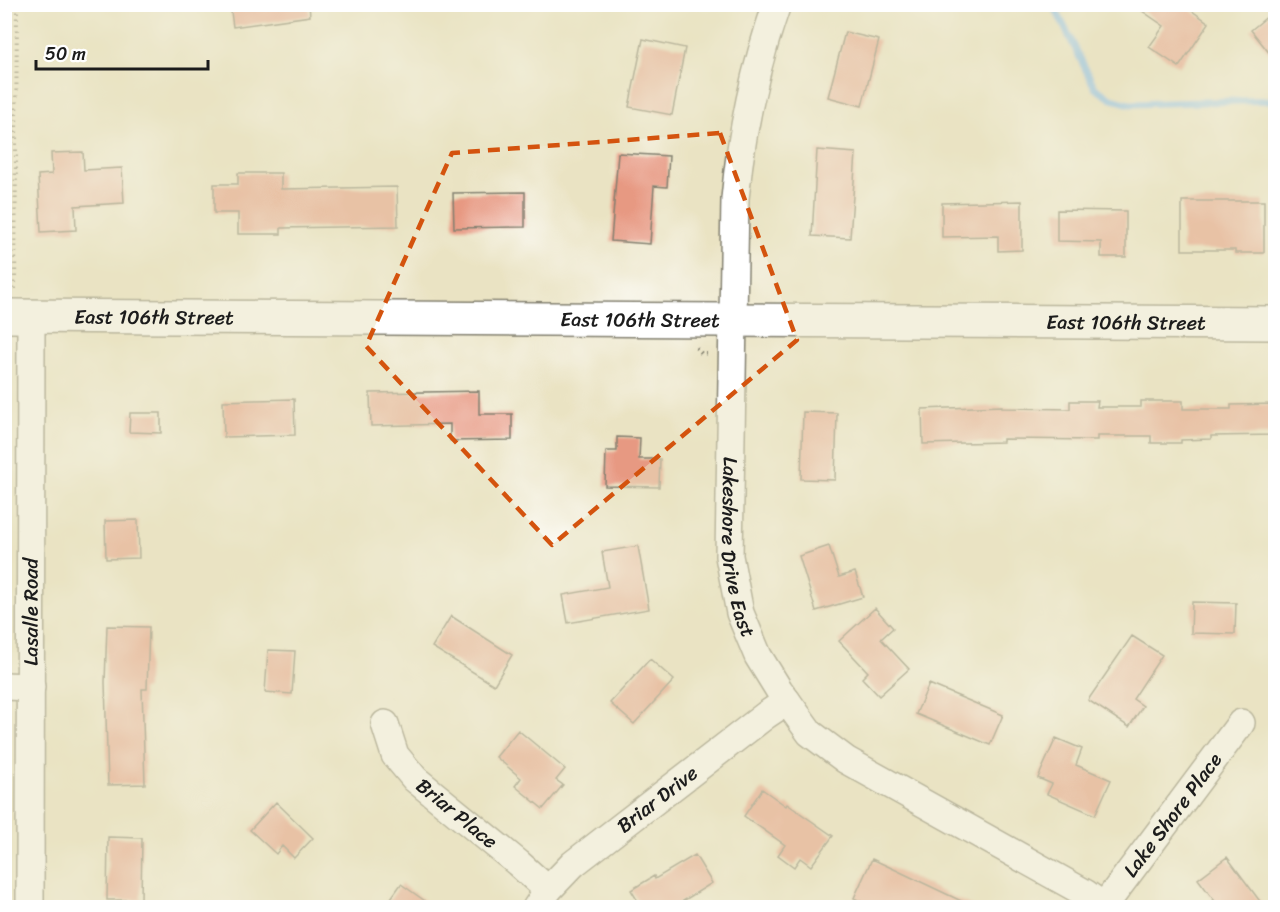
<svg xmlns="http://www.w3.org/2000/svg" width="1280" height="912" viewBox="0 0 1280 912" font-family="Sriracha,sans-serif">
<style>
.lines{fill:none;stroke-linecap:round;stroke-linejoin:round}
.stream{stroke:#81bdf3;stroke-width:7}
.building{fill:#e79982}
.minor-casing{stroke:#838070;stroke-width:30}
.tertiary-casing{stroke:#838070;stroke-width:36}
.path{stroke:#838070;stroke-width:4;stroke-dasharray:1.5 4.5;stroke-linecap:butt}
.minor{stroke:#fff;stroke-width:27}
.tertiary{stroke:#fff;stroke-width:33}
.marked{fill:none;stroke:#d4530e;stroke-width:4.5;stroke-dasharray:12 8;stroke-linejoin:round}
.labels{text-anchor:middle;dominant-baseline:central;stroke-width:6;stroke-linejoin:round;paint-order:stroke}
.street-label{font-size:20px;fill:#1c1c1c;stroke:#fff}
</style>
<rect width="100%" height="100%" fill="#fff"/>
<filter id="ink" filterUnits="userSpaceOnUse"><feTurbulence type="fractalNoise" baseFrequency=".0167" numOctaves="2"/><feDisplacementMap in="SourceGraphic" scale="12" xChannelSelector="R" yChannelSelector="G"/><feConvolveMatrix kernelMatrix="1 2 1 2 8 2 1 2 1" color-interpolation-filters="sRGB"/></filter>
<filter id="wash" filterUnits="userSpaceOnUse"><feTurbulence type="fractalNoise" baseFrequency=".008" numOctaves="4" result="noise"/><feDisplacementMap in="SourceGraphic" scale="24" xChannelSelector="R" yChannelSelector="G"/><feGaussianBlur stdDeviation="1.35" result="paint"/><feColorMatrix in="noise" values="0 0 0 0 0 0 0 0 0 0 0 0 0 0 0 0 0 1.4 0 .05"/><feComposite in="paint" operator="in"/></filter>
<g filter="url(#wash)">
<rect width="100%" height="100%" fill="#eae3c3"/>
<g class="lines">
<!-- stream -->
<path class="stream" d="M1053,4L1095,88L1112,99L1130,104L1276,100"/>
</g>
<g id="blocks">
<!-- building -->
<path class="building" d="M230,4H309L310,16L233,27Z
M1132,4H1182L1209,23L1179,67L1149,47L1164,26Z
M1275,10V60L1251,30Z
M845,32L879,40L862,106L828,97Z
M643,39L685,48L672,115L629,107Z
M817,150L856,153L850,238L812,236Z
M83,152L84,170L122,168L124,203L75,206L76,230L41,232L38,175L52,174L51,153Z
M618,153L669,156L667,187L654,186L650,244L611,241Z
M238,173H281V189L397,187L398,226L281,228V234H238V213H214V184H238Z
M525,192V227L454,228L453,193Z
M1022,201V250L998,251V236L942,237V203Z
M1182,201H1264V253H1235V250H1182Z
M1057,210L1126,211V257H1101V242L1057,241Z
M479,391V414H512V440L450,441V424L371,426L370,393Z
M294,399L295,435L224,437L223,401Z
M1070,401H1098L1097,407H1141V401H1183V409H1231V405L1275,404V435L1211,436V439L1181,440V443H1151V436H1097V440L1003,439V442L923,444L922,409L1002,406V408L1070,409Z
M803,412L837,413L835,480L801,479Z
M130,413H161V433L129,432Z
M617,437L640,438L639,459H660L659,487L605,486L606,451H617Z
M138,520L139,558L106,559L105,521Z
M638,546L649,609L568,623L563,595L608,587L602,552Z
M829,546L839,577L855,572L863,597L816,611L799,556Z
M1192,602L1236,603L1235,634L1191,633Z
M875,608L893,628L881,639L909,669L879,696L862,678L868,672L839,641Z
M451,616L512,655L494,685L432,647Z
M107,626L149,627L147,689H142L145,784L108,785L105,682Z
M1132,636L1162,655L1133,699L1143,706L1129,727L1088,700Z
M268,650L295,651L292,694L265,692Z
M650,659L674,680L634,724L610,703Z
M929,684L1003,715L990,745L916,714Z
M518,730L565,769L556,780L563,785L543,809L515,786L521,778L496,757Z
M1056,738L1082,749L1076,765L1111,780L1095,815L1047,794L1052,784L1038,778Z
M762,789L786,806L787,804L833,836L811,866L800,858L794,867L778,855L785,845L744,816Z
M276,802L313,838L294,858L282,846L276,854L250,830Z
M108,837L142,838L141,900H107Z
M695,855L712,883L672,908H642L631,890L654,876L655,879Z
M1227,857L1265,908H1220L1198,879Z
M872,859L898,871L976,908H874L854,898Z
M401,884L435,908H384Z"/>
</g>
</g>
<g filter="url(#ink)">
<use href="#blocks" fill-opacity="0" stroke="#838070" stroke-width="1.5"/>
<g class="lines">
<!-- minor casing -->
<g class="minor-casing">
<g id="minor">
<path id="s1" d="M777,4C755,67 741,133 735,199L729,556L740,613L758,656L779,690L810,733L846,760L1085,893L1106,908"/>
<path d="M4,686L31,687"/>
<path id="s2" d="M385,724L395,755L415,779L518,863L548,890"/>
<path id="s3" d="M1104,906L1241,723"/>
<path id="s4" d="M30,908L31,316"/>
<path id="s5" d="M536,908L548,890L573,864L766,715L787,701"/>
</g>
</g>
<!-- tertiary casing -->
<g class="tertiary-casing">
<g id="tertiary">
<path id="s6" d="M4,316L1276,323"/>
</g>
</g>
<!-- path -->
<path class="path" d="M15,289L17,4
M696,348L702,354H710"/>
<!-- minor -->
<use href="#minor" class="minor"/>
<!-- tertiary -->
<use href="#tertiary" class="tertiary"/>
</g>
</g>
<!-- marked area -->
<path d="M0 0H1280V912H0ZM720,133L797,340L552,545L366,346L452,153Z" fill="#eae3c3" fill-opacity=".55" fill-rule="evenodd"/>
<path class="marked" d="M720,133L797,340L552,545L366,346L452,153Z"/>
<g class="labels">
<!-- street labels -->
<g class="street-label">
<text stroke="none"><textPath href="#s6" startOffset="150">East 106th Street</textPath></text>
<text stroke="none"><textPath href="#s6" startOffset="636">East 106th Street</textPath></text>
<text stroke="none"><textPath href="#s6" startOffset="1122">East 106th Street</textPath></text>
<text stroke="none"><textPath href="#s1" startOffset="549">Lakeshore Drive East</textPath></text>
<text stroke="none"><textPath href="#s4" startOffset="296">Lasalle Road</textPath></text>
<text stroke="none"><textPath href="#s5" startOffset="164">Briar Drive</textPath></text>
<text stroke="none"><textPath href="#s2" startOffset="118">Briar Place</textPath></text>
<text stroke="none"><textPath href="#s3" startOffset="114">Lake Shore Place</textPath></text>
</g>
</g>
<!-- margin -->
<rect width="1280" height="912" fill="none" stroke="#fff" stroke-width="24"/>
<!-- scale -->
<path d="M36 60v9h172v-9" fill="none" stroke="#1c1c1c" stroke-width="3"/>
<text x="45" y="60" font-size="18" fill="#1c1c1c" stroke="#ffffff" stroke-width="4.5" paint-order="stroke">50 m</text>
</svg>
